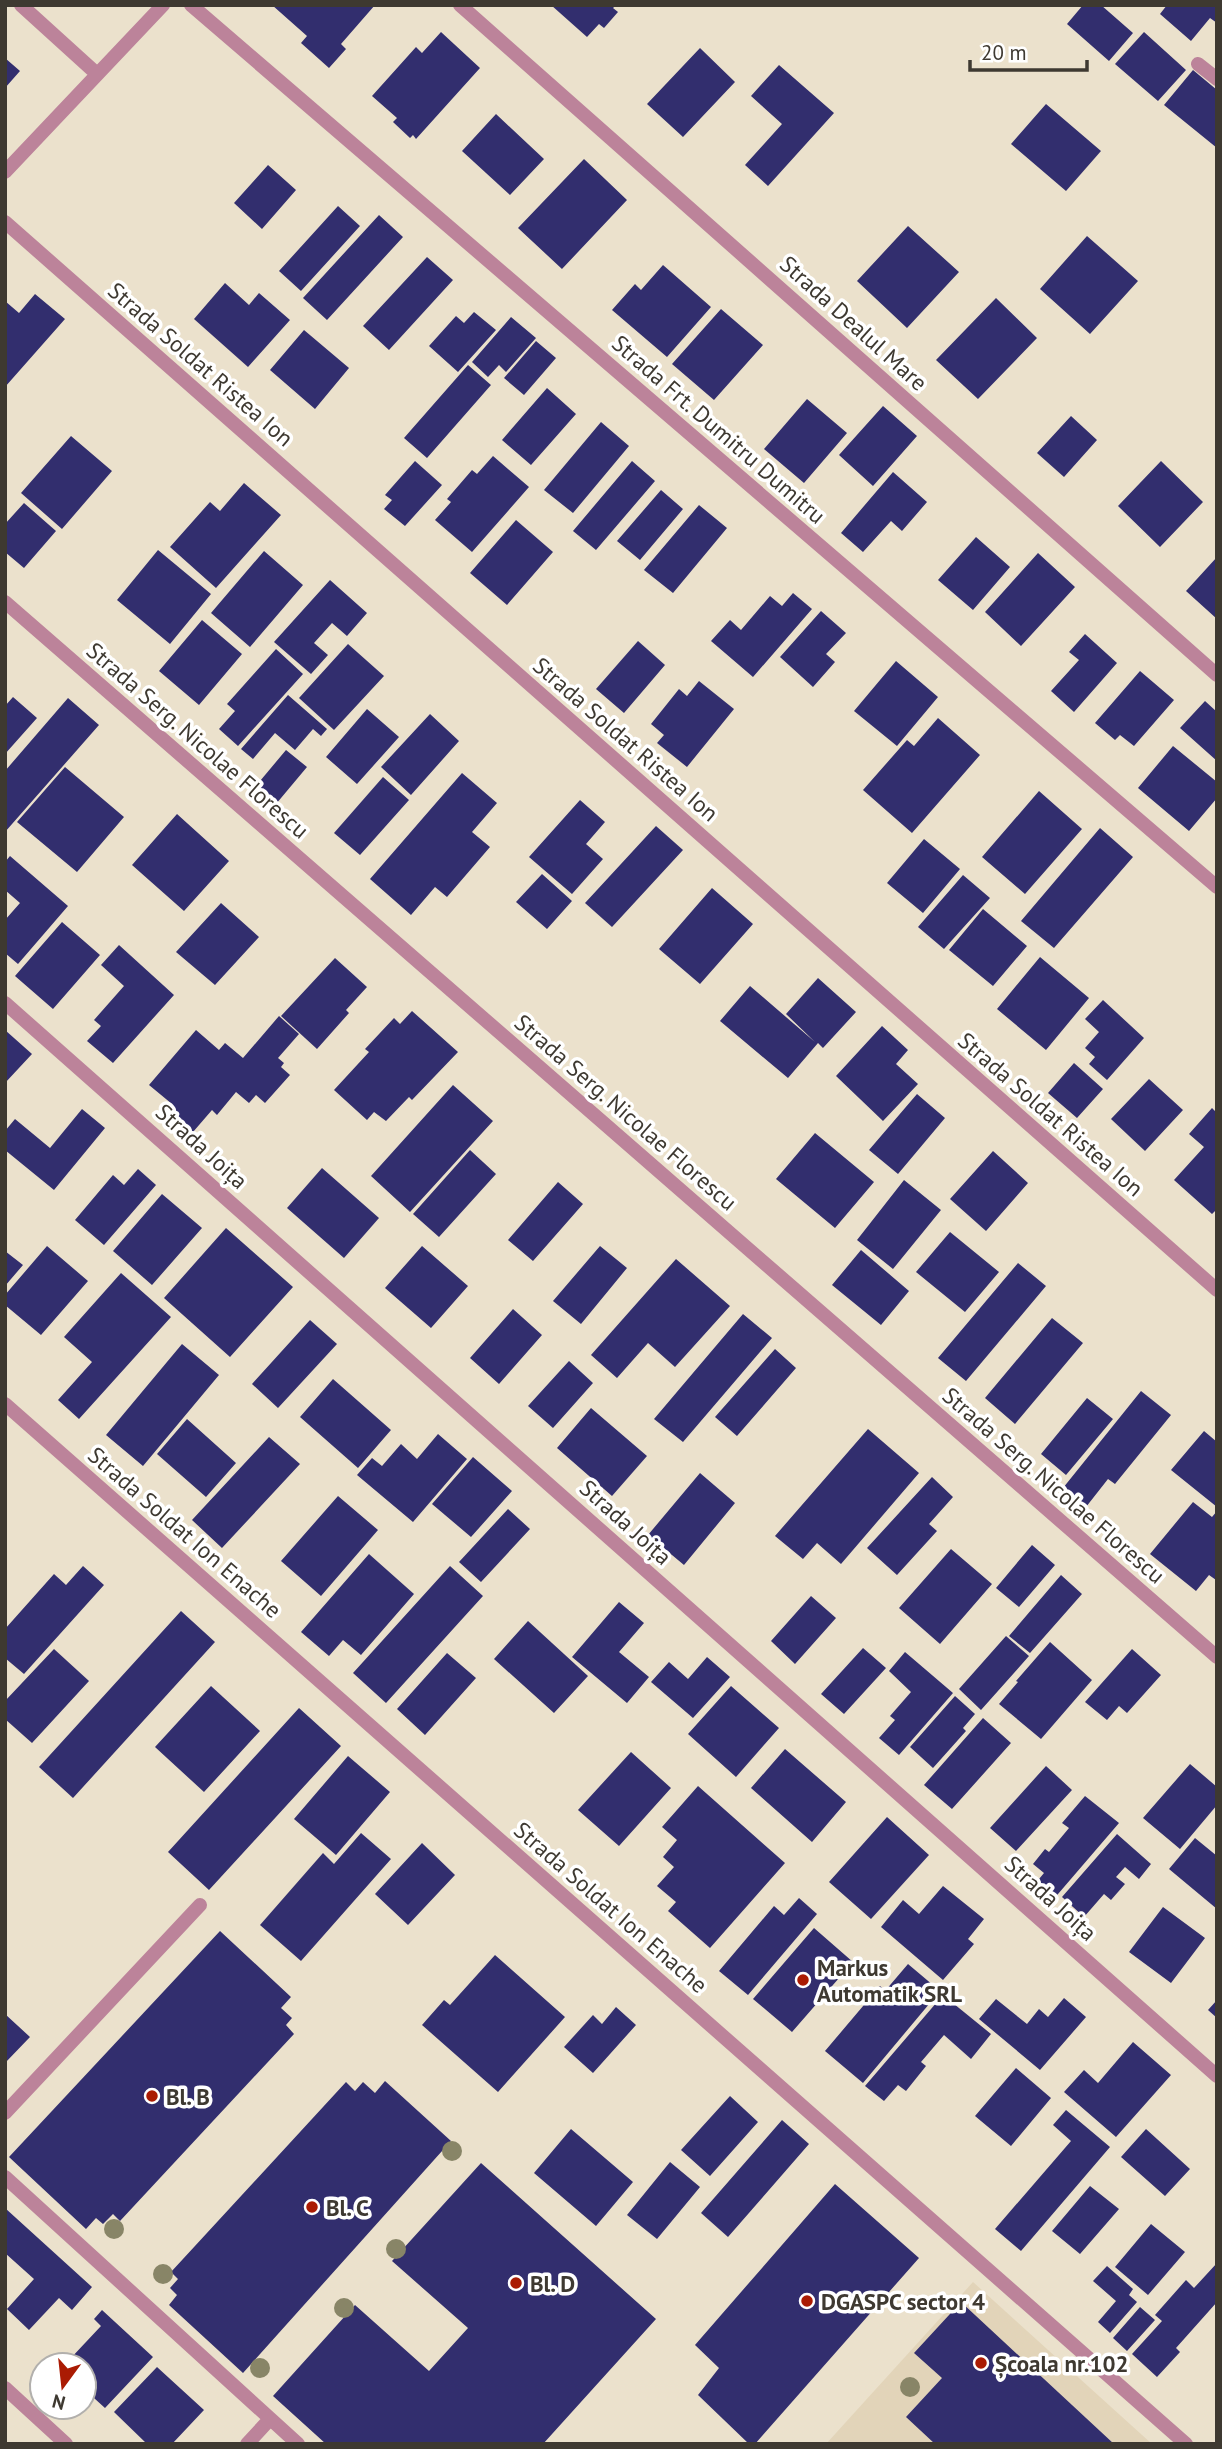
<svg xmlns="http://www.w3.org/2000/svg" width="1222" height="2449" viewBox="0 0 1222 2449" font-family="'PT Sans',sans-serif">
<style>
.built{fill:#e2d4b9}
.building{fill:#322e6e}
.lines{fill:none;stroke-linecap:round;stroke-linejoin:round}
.service{stroke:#bc839a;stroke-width:14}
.minor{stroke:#bc839a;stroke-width:14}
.tree{fill:#888567}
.poi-dot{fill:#aa1b03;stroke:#fff;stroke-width:2.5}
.labels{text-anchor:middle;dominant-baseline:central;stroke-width:7;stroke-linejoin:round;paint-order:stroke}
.street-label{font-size:23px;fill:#3e3931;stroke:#fff}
.poi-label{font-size:23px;font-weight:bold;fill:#3e3931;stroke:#fff;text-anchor:start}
</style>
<rect width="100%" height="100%" fill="#ebe1cc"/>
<!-- built -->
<path class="built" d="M973,2282L1152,2444H826Z"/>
<!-- building -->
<path class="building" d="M272,5H375L341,44L346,49L329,68L301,43L307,36Z
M551,5H616L613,8L618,12L604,28L599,24L587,37Z
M1083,5H1101L1133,33L1109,61L1067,24Z
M1167,5H1217V23L1210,18L1191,41L1160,14Z
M441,32L480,68L416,139L413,135L410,138L393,122L397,118L372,96L416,47L422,53Z
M1144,32L1186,70L1158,101L1115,64Z
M700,48L735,82L683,137L647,104Z
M5,58L20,71L5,88Z
M779,65L834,113L768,186L745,165L782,124L751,96Z
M1193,70L1217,90V148L1164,105Z
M1046,104L1101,151L1066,191L1011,144Z
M496,114L544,159L510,195L462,151Z
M584,159L627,200L562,269L518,228Z
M268,165L296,190L262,229L234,203Z
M338,206L360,226L301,291L279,271Z
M379,215L403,237L327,320L303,298Z
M908,226L959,272L907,328L857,281Z
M1087,236L1138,281L1090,334L1040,289Z
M427,257L453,280L389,350L363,326Z
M663,265L711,307L667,357L612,310L635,284L641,290Z
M225,283L249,305L259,293L290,320L248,367L194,319Z
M35,294L65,319L5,387V301L19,313Z
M996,298L1037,338L978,399L936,360Z
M721,309L763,345L714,400L672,364Z
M474,312L496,330L458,372L429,346L456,316L464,323Z
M511,317L536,338L506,372L499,365L488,377L472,362Z
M304,330L349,368L315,409L270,370Z
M536,341L556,358L524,395L504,378Z
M468,365L491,385L427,458L404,438Z
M547,388L576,414L531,465L502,440Z
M807,399L847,433L804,483L764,449Z
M883,406L917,436L873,486L839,455Z
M1071,416L1097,440L1064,477L1037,453Z
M601,422L629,446L573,513L544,490Z
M71,436L112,471L62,529L21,493Z
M493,456L529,487L472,552L435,520L451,502L447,499L472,470L477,474Z
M415,461L442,485L405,526L384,509L392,500L385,495Z
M632,461L655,481L596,550L573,531Z
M1161,461L1203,502L1160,547L1118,506Z
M893,472L927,502L902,531L891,521L863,552L841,533Z
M244,483L281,515L216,588L170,547L210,502L220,511Z
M661,490L683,509L640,560L617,541Z
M24,503L56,531L24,568L5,552V524Z
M699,505L727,528L673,593L644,570Z
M516,520L553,552L507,605L470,573Z
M976,537L1010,567L973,610L938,580Z
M158,550L211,594L170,644L117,600Z
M264,551L303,585L250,647L211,613Z
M1038,553L1075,587L1021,646L985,612Z
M1217,557V619L1186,591Z
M330,580L367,613L347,636L332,623L314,643L328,655L311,674L274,642Z
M793,593L812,609L753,677L711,641L730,620L741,630L770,596L782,606Z
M821,611L846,633L826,654L835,662L813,687L780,657Z
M202,620L242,654L199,705L159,671Z
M1085,634L1117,663L1074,712L1051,691L1079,660L1069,652Z
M638,641L665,665L624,713L596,689Z
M348,644L384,676L334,730L299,698Z
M276,649L303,674L238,746L219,729L235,711L227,704Z
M896,661L938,697L897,746L854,711Z
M1140,671L1174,700L1134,746L1120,735L1115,740L1095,723Z
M699,681L734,709L687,767L657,743L664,735L651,724L679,689L687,696Z
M288,695L327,729L321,736L313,729L295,750L275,733L253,759L241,749Z
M13,697L37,718L5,754V706Z
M68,698L99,725L5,832V771Z
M1205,701L1217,712V761L1180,728Z
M367,709L399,737L357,784L326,757Z
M430,714L459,741L411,795L381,767Z
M938,718L980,755L912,833L863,790L907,740L914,746Z
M1173,746L1217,782V798L1189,831L1138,788Z
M286,750L307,767L276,804L255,787Z
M65,767L124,817L77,872L17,822Z
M462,773L497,803L472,832L490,847L447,897L435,887L411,915L370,879Z
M383,777L409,800L360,855L334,833Z
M1039,791L1082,829L1025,894L982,857Z
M580,800L605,822L586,844L603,859L572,894L529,857Z
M177,814L229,861L184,911L132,865Z
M656,826L683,850L612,927L585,903Z
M1100,828L1133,857L1054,948L1021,921Z
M924,839L960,869L923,913L887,883Z
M10,856L68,906L18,964L5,953V920L20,903L5,890V862Z
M542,874L572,901L547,929L516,902Z
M963,875L990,898L944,949L918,927Z
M712,888L753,924L700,984L659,949Z
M221,903L259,937L215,985L176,952Z
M983,909L1027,946L993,986L949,950Z
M62,922L100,955L53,1009L15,976Z
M119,945L174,995L113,1063L87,1041L101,1026L94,1020L124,986L101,965Z
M1040,957L1089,998L1046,1050L997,1009Z
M335,958L367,987L346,1010L349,1013L317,1049L281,1016Z
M818,978L856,1012L823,1048L818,1043L788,1078L720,1021L750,986L815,1042L786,1014Z
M1103,1000L1144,1038L1107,1080L1089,1064L1095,1057L1085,1048L1099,1032L1085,1019Z
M412,1011L458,1052L412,1100L409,1097L386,1121L374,1112L367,1120L334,1090L369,1052L365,1049L394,1018L400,1024Z
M279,1016L299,1034L278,1058L284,1063L281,1067L290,1075L265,1103L256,1095L249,1103L236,1092L217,1115L212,1110L193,1132L167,1110L172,1104L149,1085L196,1030L219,1050L225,1043L243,1058Z
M882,1026L908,1050L896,1064L918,1084L883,1121L836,1076Z
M5,1030L32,1054L5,1083Z
M1074,1063L1103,1089L1077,1118L1048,1093Z
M1149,1079L1183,1110L1145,1151L1111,1119Z
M453,1085L493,1121L410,1212L371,1176Z
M917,1094L945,1118L898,1174L869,1150Z
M1212,1108L1217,1113V1209L1212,1214L1174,1180L1204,1147L1189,1134Z
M82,1109L105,1128L54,1190L5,1150V1131L15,1119L50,1148Z
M815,1133L874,1182L835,1228L776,1179Z
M470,1150L496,1174L439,1237L413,1214Z
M993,1151L1028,1183L986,1231L950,1199Z
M322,1168L379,1218L344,1258L287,1208Z
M138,1169L156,1185L104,1245L75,1220L113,1175L124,1185Z
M904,1180L941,1210L893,1269L857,1240Z
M558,1182L583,1204L533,1261L508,1240Z
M162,1194L202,1228L152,1285L113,1251Z
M226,1228L293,1287L230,1357L164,1298Z
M950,1232L999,1272L965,1312L916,1272Z
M47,1246L88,1281L41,1335L5,1305V1295Z
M422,1246L468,1286L431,1328L385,1288Z
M600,1246L627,1268L581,1324L553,1301Z
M861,1250L909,1291L881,1325L832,1285Z
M5,1251L23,1265L5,1286Z
M676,1259L730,1306L675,1367L648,1343L617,1378L591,1355Z
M1018,1263L1046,1286L966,1381L938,1358Z
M121,1273L171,1317L79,1419L58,1400L92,1362L64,1337Z
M513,1309L542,1335L499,1384L470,1358Z
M743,1314L772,1338L683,1442L654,1419Z
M1052,1318L1083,1343L1015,1424L985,1398Z
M310,1320L337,1344L278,1408L252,1384Z
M182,1344L219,1375L143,1466L106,1435Z
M775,1349L796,1368L737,1436L715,1417Z
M569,1361L593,1383L553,1428L528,1406Z
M333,1379L391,1430L358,1468L300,1417Z
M1141,1391L1171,1415L1115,1484L1108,1479L1086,1507L1063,1488Z
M1087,1398L1113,1419L1066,1475L1041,1454Z
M591,1408L647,1456L612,1496L557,1448Z
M187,1419L236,1463L206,1497L157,1454Z
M868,1429L919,1473L841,1564L817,1543L803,1559L775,1536Z
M1204,1431L1217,1442V1507L1171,1470Z
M438,1434L467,1459L413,1522L357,1475L372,1458L382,1466L401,1444L417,1459Z
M269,1437L300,1464L222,1548L192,1520Z
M473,1457L512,1491L471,1537L432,1504Z
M700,1473L735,1503L684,1565L648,1535Z
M932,1477L953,1497L929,1524L937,1531L897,1575L867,1548Z
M338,1496L378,1530L321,1596L281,1561Z
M1193,1502L1212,1517L1217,1511V1579L1216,1580L1209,1575L1196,1591L1150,1554Z
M508,1509L530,1529L481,1582L459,1562Z
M1032,1545L1055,1565L1019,1607L996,1588Z
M951,1549L992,1584L940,1644L899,1608Z
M369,1554L414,1594L361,1655L343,1640L329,1656L301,1632Z
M83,1566L104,1585L24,1674L5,1658V1629L54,1574L66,1585Z
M450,1566L483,1596L386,1703L353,1673Z
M1061,1575L1082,1594L1030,1653L1009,1636Z
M811,1596L836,1618L795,1664L771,1641Z
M619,1602L644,1623L619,1652L649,1677L627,1703L572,1657Z
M181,1611L215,1642L73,1798L39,1767Z
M528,1621L588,1676L554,1713L494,1659Z
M1006,1636L1029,1656L981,1710L959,1689Z
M1050,1642L1092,1680L1041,1739L999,1704L1018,1682L1016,1681Z
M863,1648L886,1668L844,1714L821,1694Z
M54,1649L89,1681L32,1743L5,1719V1701Z
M1132,1649L1161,1675L1127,1713L1119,1706L1107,1720L1085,1702Z
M905,1652L953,1693L899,1755L879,1738L895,1720L890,1716L911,1692L889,1671Z
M447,1653L476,1678L425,1735L397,1709Z
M707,1657L730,1677L693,1718L651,1682L669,1662L688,1679Z
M211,1686L260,1731L204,1792L155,1747Z
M731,1686L779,1728L736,1777L688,1734Z
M955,1696L975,1714L963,1728L966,1731L933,1768L910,1747Z
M299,1708L341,1746L209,1890L168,1852Z
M983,1718L1011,1743L952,1809L924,1785Z
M785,1749L846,1802L812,1842L751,1788Z
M631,1752L671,1788L619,1846L578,1810Z
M348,1756L390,1792L336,1855L294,1819Z
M1190,1764L1217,1787V1805L1180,1849L1143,1818Z
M1046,1766L1072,1790L1016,1851L990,1828Z
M698,1786L785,1863L710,1948L668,1911L676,1902L657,1886L674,1867L663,1857L677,1840L662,1827Z
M1085,1796L1119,1823L1052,1901L1034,1885L1044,1873L1033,1864L1045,1849L1049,1852L1069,1828L1062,1823Z
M887,1817L929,1855L871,1919L829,1882Z
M361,1833L391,1859L301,1961L260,1925L323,1853L334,1864Z
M1117,1834L1151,1864L1139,1879L1125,1867L1116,1877L1125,1884L1111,1900L1104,1894L1084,1917L1062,1897Z
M1195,1838L1217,1856V1909L1169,1869Z
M422,1843L455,1875L408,1925L375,1894Z
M943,1886L984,1919L968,1939L974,1944L943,1980L881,1927L903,1900L919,1914Z
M799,1898L817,1914L748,1995L719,1971L774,1906L784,1915Z
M1163,1907L1205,1938L1171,1983L1129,1952Z
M814,1928L853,1962L792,2032L753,1999Z
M220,1931L291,1997L281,2008L292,2018L286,2025L294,2034L120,2221L113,2214L103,2224L96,2218L86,2229L9,2157Z
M495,1955L565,2017L498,2092L422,2025L444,2000L450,2005Z
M908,1964L940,1991L863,2083L825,2051L880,1986L885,1991Z
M943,1995L991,2034L971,2059L944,2035L921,2062L926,2066L906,2091L898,2085L884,2101L865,2086Z
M1064,1998L1086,2017L1040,2070L979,2019L996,1999L1027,2024L1039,2009L1048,2017Z
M1217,2000V2018L1208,2010Z
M616,2007L636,2025L593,2073L564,2047L593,2015L602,2024Z
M5,2014L30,2037L5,2063Z
M1133,2042L1171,2075L1116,2137L1064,2092L1084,2070L1098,2083Z
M1016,2068L1051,2098L1011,2146L975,2116Z
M385,2081L451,2141L243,2373L169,2305L177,2295L170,2288L178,2279L171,2272L346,2082L355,2091L363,2082L375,2093Z
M730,2096L758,2122L710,2176L681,2150Z
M1066,2110L1110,2147L1021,2251L995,2229L1071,2141L1053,2125Z
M782,2120L809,2144L728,2237L701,2213Z
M571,2129L633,2182L596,2226L534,2173Z
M1146,2129L1190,2169L1165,2196L1121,2157Z
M670,2162L700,2187L657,2239L627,2215Z
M481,2163L656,2319L543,2444H326L273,2396L355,2305L429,2371L468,2328L392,2261Z
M835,2184L919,2258L755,2444H749L698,2395L719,2368L695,2345Z
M1090,2186L1119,2209L1080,2254L1052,2231Z
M5,2208L92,2287L72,2310L59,2298L29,2330L7,2309L34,2279L5,2253Z
M1151,2224L1185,2252L1148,2295L1115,2267Z
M1217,2263V2302L1176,2348L1180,2352L1157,2377L1132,2354L1162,2321L1155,2315L1186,2280L1194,2288Z
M1107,2266L1133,2289L1129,2295L1137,2302L1110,2333L1098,2322L1116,2301L1093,2281Z
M961,2302L1114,2444H935L906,2417L942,2378L914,2353Z
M1140,2307L1155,2320L1127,2351L1113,2338Z
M102,2310L153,2357L105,2408L84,2389V2378L88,2374L84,2371V2365H77L70,2359L101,2326L94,2319Z
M60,2354L72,2365H49Z
M157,2367L204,2410L172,2444H147L114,2412Z"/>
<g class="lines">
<!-- service -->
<path class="service" d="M5,2113L200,1905"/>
<!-- minor -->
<path class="minor" d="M21,5L97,74
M191,5L1217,887
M460,5L1217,675
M1198,64L1217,79
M5,172L163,5
M5,222L1217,1290
M5,602L1217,1657
M5,1003L1217,2076
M5,1404L1186,2444
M5,2177L298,2444
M5,2388L66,2444
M247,2444L270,2419"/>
</g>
<!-- trees -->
<g class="tree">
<circle cx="452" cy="2151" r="10"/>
<circle cx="114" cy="2229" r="10"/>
<circle cx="396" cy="2249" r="10"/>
<circle cx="163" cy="2274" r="10"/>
<circle cx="344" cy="2308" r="10"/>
<circle cx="260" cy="2368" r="10"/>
<circle cx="910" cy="2387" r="10"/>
</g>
<!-- markers -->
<g class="poi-dot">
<circle cx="803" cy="1980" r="7"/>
<circle cx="152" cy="2096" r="7"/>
<circle cx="312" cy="2207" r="7"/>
<circle cx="516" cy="2283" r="7"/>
<circle cx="807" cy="2301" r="7"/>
<circle cx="981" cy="2363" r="7"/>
</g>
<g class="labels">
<!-- street labels -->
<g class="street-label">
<text transform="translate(854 323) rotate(42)">Strada Dealul Mare</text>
<text transform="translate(201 364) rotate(41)">Strada Soldat Ristea Ion</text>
<text transform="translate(719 429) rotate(41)">Strada Frt. Dumitru Dumitru</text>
<text transform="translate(626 739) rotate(41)">Strada Soldat Ristea Ion</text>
<text transform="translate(198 740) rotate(41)">Strada Serg. Nicolae Florescu</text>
<text transform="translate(626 1112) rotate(41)">Strada Serg. Nicolae Florescu</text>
<text transform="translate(1051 1114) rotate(41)">Strada Soldat Ristea Ion</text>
<text transform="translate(202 1146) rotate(42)">Strada Joița</text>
<text transform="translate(1054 1485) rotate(41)">Strada Serg. Nicolae Florescu</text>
<text transform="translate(626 1522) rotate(42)">Strada Joița</text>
<text transform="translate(185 1532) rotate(41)">Strada Soldat Ion Enache</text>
<text transform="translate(1051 1898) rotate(42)">Strada Joița</text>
<text transform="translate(611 1907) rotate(41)">Strada Soldat Ion Enache</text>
</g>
<!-- poi labels -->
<g class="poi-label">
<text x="817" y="1967">Markus<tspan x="817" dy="26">Automatik SRL</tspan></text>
<text x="166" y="2096">Bl. B</text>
<text x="326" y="2207">Bl. C</text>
<text x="530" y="2283">Bl. D</text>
<text x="821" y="2301">DGASPC sector 4</text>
<text x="995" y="2363">Școala nr.102</text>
</g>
</g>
<!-- border -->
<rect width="1222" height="2449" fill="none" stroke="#3e3931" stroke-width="14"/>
<!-- north arrow -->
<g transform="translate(63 2386) rotate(195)"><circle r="33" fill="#ffffff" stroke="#b2b0ad" stroke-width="2"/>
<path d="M0-5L12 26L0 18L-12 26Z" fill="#aa1b03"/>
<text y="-10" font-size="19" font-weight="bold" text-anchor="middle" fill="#3e3931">N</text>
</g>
<!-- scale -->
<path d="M970 60v10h117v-10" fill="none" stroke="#3e3931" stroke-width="3.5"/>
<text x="981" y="60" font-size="21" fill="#3e3931" stroke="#ffffff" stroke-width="5" paint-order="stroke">20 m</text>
</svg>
